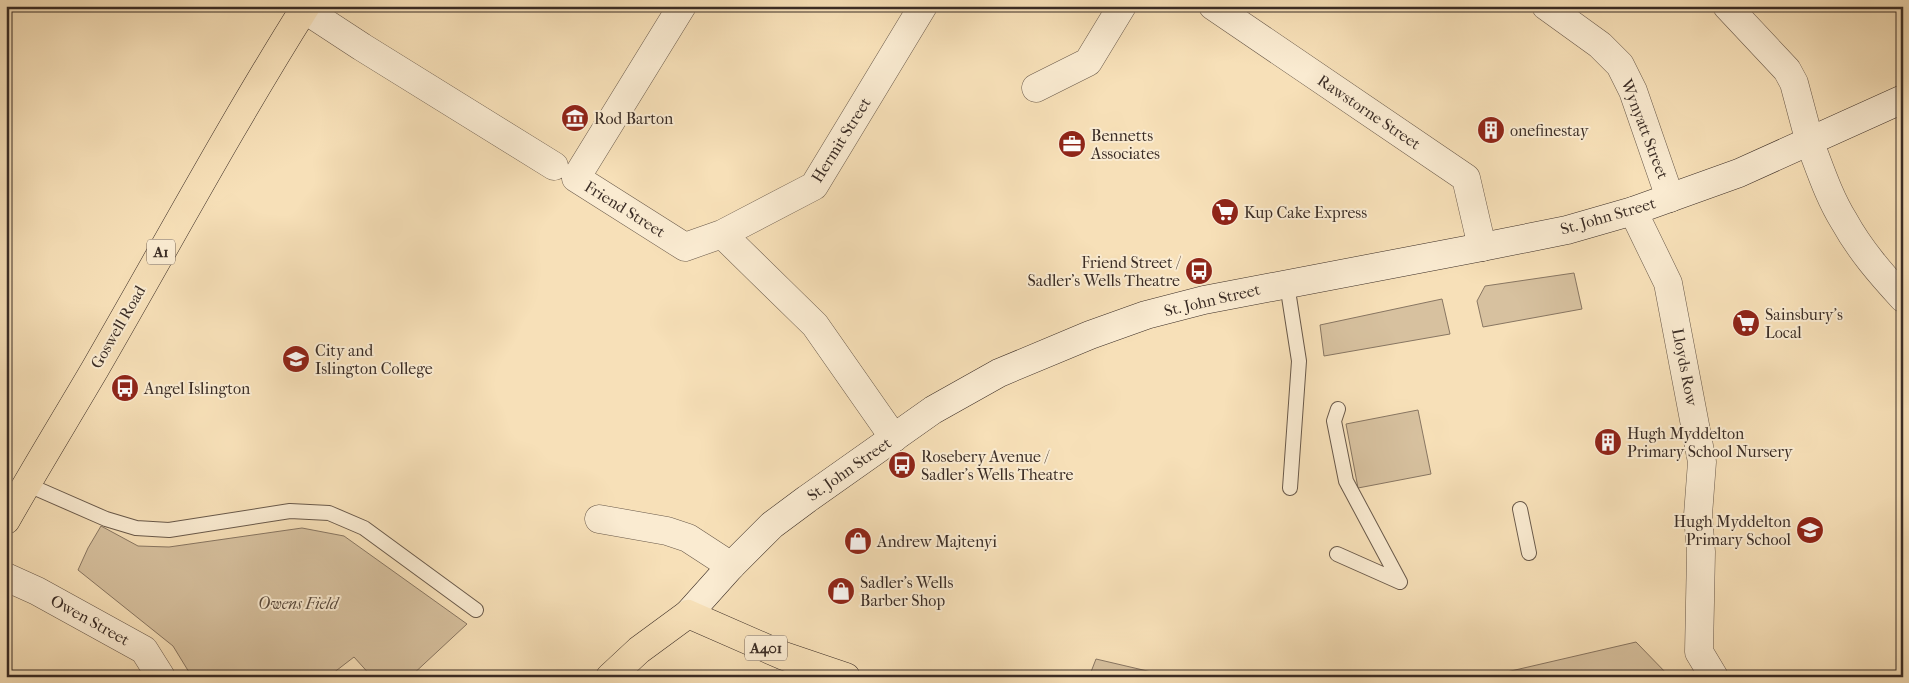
<svg xmlns="http://www.w3.org/2000/svg" width="1909" height="683" viewBox="0 0 1909 683" font-family="'IM FELL French Canon',serif">
<style>
.green{fill:#d7c19f;stroke:#887662}
.lines{fill:none;stroke-linecap:round;stroke-linejoin:round}
.service-casing{stroke:#69594a;stroke-width:16}
.minor-casing{stroke:#69594a;stroke-width:29}
.tertiary-casing{stroke:#69594a;stroke-width:29}
.secondary-casing{stroke:#3a2c25;stroke-width:29}
.primary-casing{stroke:#3a2c25;stroke-width:29}
.trunk-casing{stroke:#3a2c25;stroke-width:29}
.service{stroke:#faebd1;stroke-width:14}
.minor{stroke:#faebd1;stroke-width:28}
.tertiary{stroke:#faebd1;stroke-width:28}
.secondary{stroke:#faebd1;stroke-width:28}
.primary{stroke:#f7e0b8;stroke-width:28}
.trunk{stroke:#f7e0b8;stroke-width:28}
.labels{text-anchor:middle;dominant-baseline:central;stroke-width:4;stroke-linejoin:round;paint-order:stroke}
.shield{fill:#faebd1;stroke:#746559;stroke-width:1}
.shield-label{font-size:15px;font-weight:bold;fill:#3a2c25}
.street-label{font-size:16px;fill:#3a2c25;stroke:#faebd1}
.poi-label{font-size:16px;fill:#3a2c25;stroke:#faebd1;text-anchor:start}
.park-label{font-size:16px;font-style:italic;fill:#594a3d;stroke:#faebd1}
</style>
<rect width="100%" height="100%" fill="#f7e0b8"/>
<filter id="stains"><feTurbulence type="fractalNoise" baseFrequency=".004" numOctaves="4"/><feColorMatrix values="0 0 0 0 .2 0 0 0 0 .09 0 0 0 0 .02 0 0 0 .5 -.17"/></filter>
<radialGradient id="worn" r=".72"><stop offset=".6" stop-color="#630" stop-opacity="0"/><stop offset="1" stop-color="#630" stop-opacity=".3"/></radialGradient>
<!-- green -->
<path class="green" d="M1574,273L1582,309L1483,327L1477,301L1485,286Z
M1442,299L1450,334L1324,356L1320,325Z
M1418,410L1431,474L1358,488L1346,424Z
M101,526L138,546L169,547L302,528L344,536L467,624L410,677H372L354,657L328,677H192L173,646L78,570L88,548Z
M1636,642L1670,677H1485Z
M1096,659L1173,677H1089Z"/>
<g class="lines">
<!-- service casing -->
<g class="service-casing">
<path id="service" d="M1287,284L1299,361L1290,488
M1338,409L1334,421L1346,481L1400,582
M26,484L106,519L136,528L169,530L290,511L329,513L364,528L476,610
M1520,509L1529,553
M1337,554L1400,582"/>
</g>
<!-- minor casing -->
<g class="minor-casing">
<path id="minor" d="M682,6L576,178L685,247L722,234L815,325L894,438
M1213,6L1466,178L1482,247
M1546,6L1600,45L1620,65L1633,91L1670,198
M304,9L362,47L554,166
M1036,88L1088,62L1122,6
M1810,143C1820,169 1829,197 1844,221C1860,250 1881,274 1903,298
M1633,211L1668,283L1702,462L1698,515L1701,552L1699,652L1714,677
M722,234L814,186L923,6
M599,519L667,531L688,538L731,566
M6,577L37,591L144,650L161,677"/>
</g>
<!-- tertiary casing -->
<g class="tertiary-casing">
<path id="tertiary" d="M1727,6L1787,70L1794,83L1810,143"/>
</g>
<!-- secondary casing -->
<g class="secondary-casing">
<path id="secondary" d="M688,614L731,566L772,525L807,499L933,410L999,373L1090,335L1146,315L1204,300L1482,247L1567,230L1633,211L1739,173L1903,99"/>
</g>
<!-- primary casing -->
<g class="primary-casing">
<path id="primary" d="M610,677L639,650L688,614L784,656L846,677"/>
</g>
<!-- trunk casing -->
<g class="trunk-casing">
<path id="trunk" d="M6,520C35,469 65,420 95,369C165,248 231,125 306,6"/>
</g>
<!-- service -->
<use href="#service" class="service"/>
<!-- minor -->
<use href="#minor" class="minor"/>
<!-- tertiary -->
<use href="#tertiary" class="tertiary"/>
<!-- secondary -->
<use href="#secondary" class="secondary"/>
<!-- primary -->
<use href="#primary" class="primary"/>
<!-- trunk -->
<use href="#trunk" class="trunk"/>
</g>
<!-- icons -->
<defs>
<g id="museum-disc" transform="scale(1.4375)"><circle r="9.5" fill="#8f2418" stroke="#faebd1"/><path d="M0-6L6-3V-2H-6V-3ZM-5-1h2V3h-2ZM-1-1h2V3h-2ZM3-1h2V3H3ZM-6 4H6V6H-6Z" fill="#fff"/></g>
<g id="building-disc" transform="scale(1.4375)"><circle r="9.5" fill="#8f2418" stroke="#faebd1"/><path d="M-4-6H4V6H1V3H-1V6H-4ZM-2.5-4.3h1.7v1.8h-1.7ZM.8-4.3h1.7v1.8H.8ZM-2.5-1h1.7V.8h-1.7ZM.8-1h1.7V.8H.8Z" fill="#fff"/></g>
<g id="office-disc" transform="scale(1.4375)"><circle r="9.5" fill="#8f2418" stroke="#faebd1"/><path d="M-6-3h4V-5.5h4V-3h4V5H-6ZM-1-4.5V-3h2v-1.5ZM-6 0V1H6V0Z" fill="#fff"/></g>
<g id="supermarket-disc" transform="scale(1.4375)"><circle r="9.5" fill="#8f2418" stroke="#faebd1"/><path d="M-6-5.5h2.5l.6 2H6L4.5 2H-2.5L-4.4-4H-6ZM-1.5 3.2a1.3 1.3 0 1 0 .1 0ZM3 3.2a1.3 1.3 0 1 0 .1 0Z" fill="#fff"/></g>
<g id="bus-disc" transform="scale(1.4375)"><circle r="9.5" fill="#8f2418" stroke="#faebd1"/><path d="M-5-6H5V4H4V6H2V4H-2V6H-4V4H-5ZM-3.5-4V0h7V-4ZM-3.5 1.2v1.5H-2V1.2ZM2 1.2v1.5H3.5V1.2Z" fill="#fff"/></g>
<g id="university-disc" transform="scale(1.4375)"><circle r="9.5" fill="#8f2418" stroke="#faebd1"/><path d="M0-5L7-2L0 1L-7-2ZM-4 1L0 2.5L4 1V4Q0 6-4 4Z" fill="#fff"/></g>
<g id="school-disc" transform="scale(1.4375)"><circle r="9.5" fill="#8f2418" stroke="#faebd1"/><path d="M0-5L7-2L0 1L-7-2ZM-4 1L0 2.5L4 1V4Q0 6-4 4Z" fill="#fff"/></g>
<g id="shop-disc" transform="scale(1.4375)"><circle r="9.5" fill="#8f2418" stroke="#faebd1"/><path d="M-5-2.5h2.3a2.7 3.5 0 0 1 5.4 0H5L5.5 6h-11ZM-1.5-2.5h3a1.5 2.3 0 0 0-3 0Z" fill="#fff"/></g>
</defs>
<g fill-rule="evenodd">
<use href="#museum-disc" x="575" y="118"/>
<use href="#building-disc" x="1491" y="130"/>
<use href="#office-disc" x="1072" y="144"/>
<use href="#supermarket-disc" x="1225" y="212"/>
<use href="#bus-disc" x="1199" y="271"/>
<use href="#supermarket-disc" x="1746" y="323"/>
<use href="#university-disc" x="296" y="359"/>
<use href="#bus-disc" x="125" y="388"/>
<use href="#building-disc" x="1608" y="442"/>
<use href="#bus-disc" x="902" y="465"/>
<use href="#school-disc" x="1810" y="530"/>
<use href="#shop-disc" x="858" y="541"/>
<use href="#shop-disc" x="841" y="591"/>
</g>
<g class="labels">
<!-- shield labels -->
<g class="shield">
<rect x="147" y="239.5" width="28" height="25" rx="4"/>
<rect x="745" y="635.5" width="42" height="25" rx="4"/>
</g>
<g class="shield-label">
<text x="161" y="252">A1</text>
<text x="766" y="648">A401</text>
</g>
<!-- street labels -->
<g class="street-label">
<text transform="translate(1369 112) rotate(34)">Rawstorne Street</text>
<text transform="translate(1645 129) rotate(69)">Wynyatt Street</text>
<text transform="translate(841 140) rotate(-58)">Hermit Street</text>
<text transform="translate(625 209) rotate(32)">Friend Street</text>
<text transform="translate(1608 216) rotate(-16)">St. John Street</text>
<text transform="translate(1212 300) rotate(-13)">St. John Street</text>
<text transform="translate(118 327) rotate(-60)">Goswell Road</text>
<text transform="translate(1685 367) rotate(79)">Lloyds Row</text>
<text transform="translate(849 469) rotate(-35)">St. John Street</text>
<text transform="translate(90 620) rotate(29)">Owen Street</text>
</g>
<!-- poi labels -->
<g class="poi-label">
<text x="594" y="118">Rod Barton</text>
<text x="1510" y="130">onefinestay</text>
<text x="1091" y="135">Bennetts<tspan x="1091" dy="18">Associates</tspan></text>
<text x="1244" y="212">Kup Cake Express</text>
<text x="1180" y="262" text-anchor="end">Friend Street /<tspan x="1180" dy="18">Sadler's Wells Theatre</tspan></text>
<text x="1765" y="314">Sainsbury's<tspan x="1765" dy="18">Local</tspan></text>
<text x="315" y="350">City and<tspan x="315" dy="18">Islington College</tspan></text>
<text x="144" y="388">Angel Islington</text>
<text x="1627" y="433">Hugh Myddelton<tspan x="1627" dy="18">Primary School Nursery</tspan></text>
<text x="921" y="456">Rosebery Avenue /<tspan x="921" dy="18">Sadler's Wells Theatre</tspan></text>
<text x="1791" y="521" text-anchor="end">Hugh Myddelton<tspan x="1791" dy="18">Primary School</tspan></text>
<text x="877" y="541">Andrew Majtenyi</text>
<text x="860" y="582">Sadler's Wells<tspan x="860" dy="18">Barber Shop</tspan></text>
</g>
<!-- park labels -->
<g class="park-label">
<text x="298" y="603">Owens Field</text>
</g>
</g>
<!-- margin -->
<rect width="1909" height="683" fill="none" stroke="#f7e0b8" stroke-width="25"/>
<rect x="8" y="8" width="1894" height="668" fill="none" stroke="#3a2c25" stroke-width="2.5"/>
<rect x="12" y="12" width="1884" height="658" fill="none" stroke="#3a2c25"/>
<rect width="100%" height="100%" filter="url(#stains)"/>
<rect width="100%" height="100%" fill="url(#worn)"/>
</svg>
